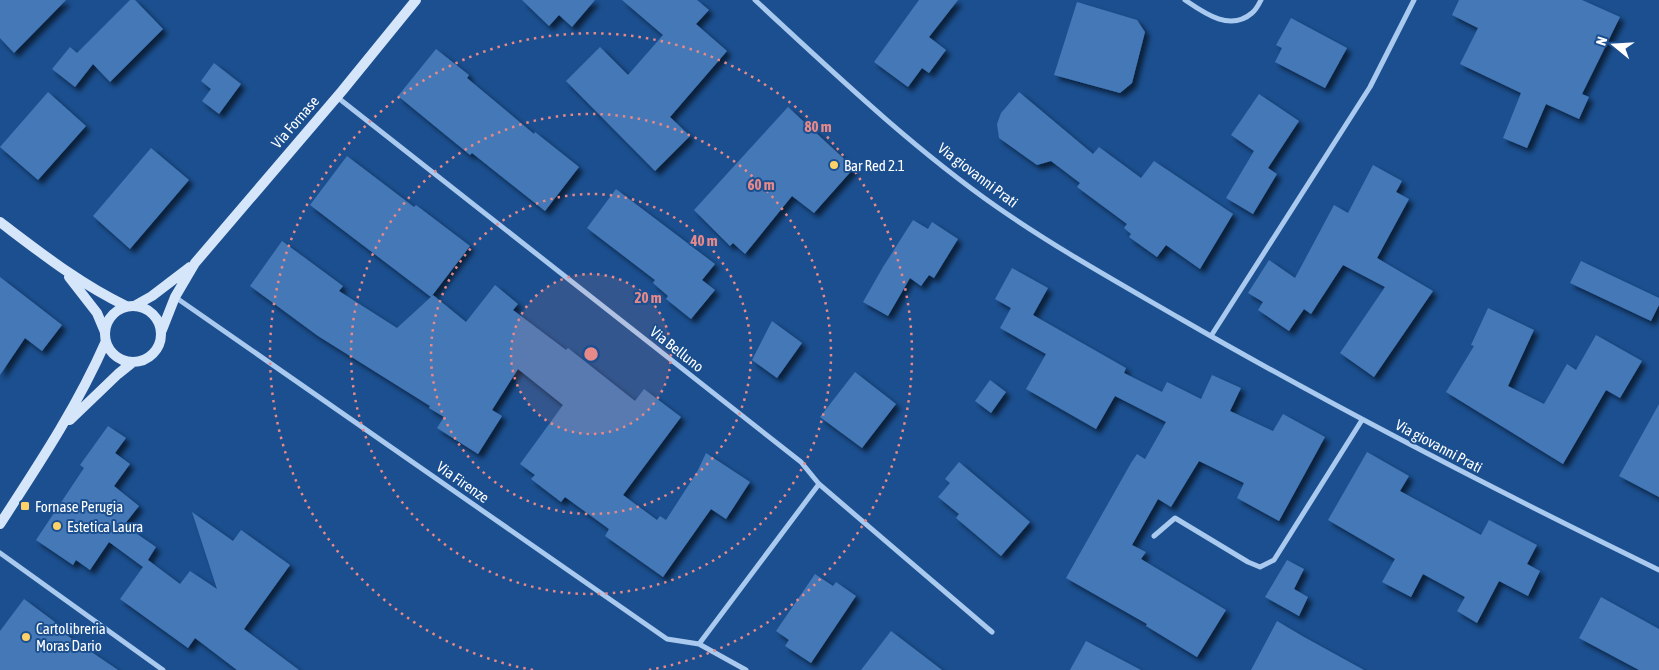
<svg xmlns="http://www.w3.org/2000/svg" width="1659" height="670" viewBox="0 0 1659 670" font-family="'Asap Condensed',sans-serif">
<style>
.building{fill:#4478b7;filter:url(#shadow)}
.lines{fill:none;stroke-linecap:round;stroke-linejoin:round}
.street{stroke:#a9c9ee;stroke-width:5}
.secondary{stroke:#d6e6fa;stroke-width:10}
.ring{fill:none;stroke:#e88989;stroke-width:2.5;stroke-dasharray:2.5 5}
.poi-dot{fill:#ffd166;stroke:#1b4f8f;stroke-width:2}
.labels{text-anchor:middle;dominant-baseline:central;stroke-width:4;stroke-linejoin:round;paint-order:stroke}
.street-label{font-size:15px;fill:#fff;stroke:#1b4f8f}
.poi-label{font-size:15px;fill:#fff;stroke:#1b4f8f;text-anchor:start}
.centre{fill:#e88989;stroke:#1b4f8f;stroke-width:2.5}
.ring-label{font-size:15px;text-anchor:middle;font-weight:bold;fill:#e88989;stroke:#1b4f8f;stroke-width:4;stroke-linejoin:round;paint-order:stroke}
</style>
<defs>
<filter id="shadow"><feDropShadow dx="4.5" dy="4.5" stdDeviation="2.5" flood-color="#0009"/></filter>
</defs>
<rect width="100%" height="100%" fill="#1b4f8f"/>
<!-- building -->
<path class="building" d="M0,0H66L14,53L0,38Z
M130,0H135L163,29L110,82L93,64L75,87L52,69L70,47L77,53Z
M522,0H595L572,27L559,15L549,26Z
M622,0H697L709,10L696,24L727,51L670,117L690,136L655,171L566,81L600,47L628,75L663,35Z
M919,0H958L929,37L946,50L929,73L922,68L908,87L874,62Z
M1459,0H1582L1620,17L1582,94L1589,97L1579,119L1546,104L1527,148L1503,138L1521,93L1460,64L1478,28L1452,15Z
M1077,2L1137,20L1145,32L1132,83L1120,93L1054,75Z
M1291,18L1347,48L1325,88L1275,62L1282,48L1276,45Z
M436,49L469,75L467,78L534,134L535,132L579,167L545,211L472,153L470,155L398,96Z
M214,63L241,84L219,114L202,101L211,89L201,81Z
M48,92L86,126L38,180L0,147Z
M1019,92L1093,154L1099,147L1141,178L1154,161L1233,214L1200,269L1166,245L1157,257L1129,237L1131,234L1124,228L1127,224L1077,187L1080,183L1051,161L1037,165L999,138L997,124L1001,113Z
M1259,94L1299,121L1268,168L1277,174L1253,214L1226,198L1254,151L1231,135Z
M788,107L854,168L814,213L792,196L745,254L733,243L730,246L694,210Z
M151,148L189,180L130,249L93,216Z
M347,156L414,207L416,205L470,246L431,297L310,205Z
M1373,165L1402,181L1396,192L1409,199L1377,258L1433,291L1374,377L1340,353L1385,287L1343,265L1311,314L1304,309L1289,331L1258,310L1263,302L1248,293L1269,260L1295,278L1334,205L1348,213Z
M616,189L715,264L702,280L715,290L691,319L666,299L668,296L653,283L655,280L587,228Z
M913,220L928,229L932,222L958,239L934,278L929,275L921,286L910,278L888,316L863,302L883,267Z
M282,241L343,286L339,291L397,328L433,295L466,322L495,285L518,304L513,310L566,350L568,348L635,401L644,389L681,417L623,495L657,520L660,516L666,520L697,472L706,453L750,482L726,519L711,509L663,577L605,536L609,529L565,497L561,502L531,479L535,475L520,464L563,405L518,369L492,410L502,416L478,454L437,428L444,417L429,408L430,406L318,336L250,286Z
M1581,261L1659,298V305L1651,321L1570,283Z
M1012,268L1048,288L1033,315L1126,368L1124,373L1162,392L1167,382L1201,399L1212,375L1241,388L1230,411L1273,431L1283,414L1325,437L1279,521L1237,498L1244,483L1199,461L1171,507L1158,499L1132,545L1146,552L1141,559L1226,610L1197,657L1146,626L1147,624L1066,578L1131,463L1137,454L1145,459L1166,422L1115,396L1096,429L1026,389L1046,354L1000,328L1011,308L995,299Z
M0,277L62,325L42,351L25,338L0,375Z
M1488,308L1534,330L1508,386L1544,404L1567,364L1576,370L1596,335L1642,361L1620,398L1606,390L1563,464L1446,392L1474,346L1471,345Z
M772,321L802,343L777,378L752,360Z
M855,372L896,404L862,448L820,417Z
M990,380L1006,392L991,413L975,401Z
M1659,404V497L1619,476Z
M108,426L126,438L115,453L130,464L114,486L139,506L124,525L156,547L146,563L148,560L180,584L190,571L217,589L192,512L233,541L241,530L290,565L244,629L299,670H237L195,638L188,648L120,599L143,567L109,542L90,570L76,560L73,565L36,540L84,468L80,465Z
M1367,452L1409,476L1400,491L1481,535L1489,520L1537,545L1527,564L1540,571L1528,596L1499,581L1477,623L1457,611L1465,597L1423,574L1411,597L1382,582L1395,559L1328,520Z
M959,462L1030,522L1001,556L956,518L959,514L938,497L950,483L945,479Z
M1287,560L1304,569L1294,589L1308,597L1299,616L1265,597Z
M815,574L833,586L836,582L856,596L811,663L785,646L789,640L776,631Z
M1601,597L1659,629V670H1639L1579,638Z
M24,599L67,631L65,634L118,670H0V631Z
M1277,621L1304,637L1364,670H1251Z
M891,631L942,670H861Z
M1086,641L1141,670H1070Z"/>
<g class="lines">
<!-- street -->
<path class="street" d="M755,0C833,72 910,146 997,207C1056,248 1119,283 1181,319C1337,409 1497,491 1659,570
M1185,0C1204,13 1230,32 1252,13C1256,10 1259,4 1261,0
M337,97L801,462L819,484L992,632
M175,297L667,639L699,644L746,670
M1211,336L1370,87L1414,0
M1154,536L1175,518L1248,562L1260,567L1274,560L1362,420
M0,553L163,670
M699,644L819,484"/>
<!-- secondary -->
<path class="secondary" d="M0,222C41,253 80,284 126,306
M69,277L97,313L105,332
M136,305L152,296L190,267
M105 334a28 28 0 1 1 56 0a28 28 0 1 1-56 0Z
M162,330L175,297L195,263L342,91L416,0
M70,420L118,374L133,362
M0,524C39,464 77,407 106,341"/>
</g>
<!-- distance rings -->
<circle cx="591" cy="354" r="80" fill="#e88989" fill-opacity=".12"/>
<g class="ring">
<circle cx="591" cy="354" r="80"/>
<circle cx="591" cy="354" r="160"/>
<circle cx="591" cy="354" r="240"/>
<path d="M533 670A321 321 0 1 1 649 670"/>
</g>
<!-- markers -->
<g class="poi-dot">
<circle cx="834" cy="165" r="5"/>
<rect x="20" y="501" width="10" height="10" rx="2.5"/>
<circle cx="57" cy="526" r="5"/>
<circle cx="26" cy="637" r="5"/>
</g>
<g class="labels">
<!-- street labels -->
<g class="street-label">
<text transform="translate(295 122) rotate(-49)">Via Fornase</text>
<text transform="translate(978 175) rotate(37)">Via giovanni Prati</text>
<text transform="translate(677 349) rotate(38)">Via Belluno</text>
<text transform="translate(1439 446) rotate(28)">Via giovanni Prati</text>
<text transform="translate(463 482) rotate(35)">Via Firenze</text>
</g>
<!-- poi labels -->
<g class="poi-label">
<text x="844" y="165">Bar Red 2.1</text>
<text x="35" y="506">Fornase Perugia</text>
<text x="67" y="526">Estetica Laura</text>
<text x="36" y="628">Cartolibreria<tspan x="36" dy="17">Moras Dario</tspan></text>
</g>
</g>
<circle cx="591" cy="354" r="8" class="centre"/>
<g class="ring-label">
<text x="818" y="132">80 m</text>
<text x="761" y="190">60 m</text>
<text x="704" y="246">40 m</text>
<text x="648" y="303">20 m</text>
</g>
<!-- north arrow -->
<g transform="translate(1614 45) rotate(288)" stroke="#1b4f8f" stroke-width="4" paint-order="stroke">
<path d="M0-4L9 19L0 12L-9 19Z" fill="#ffffff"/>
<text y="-8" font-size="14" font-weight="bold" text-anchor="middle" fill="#ffffff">N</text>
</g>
</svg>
